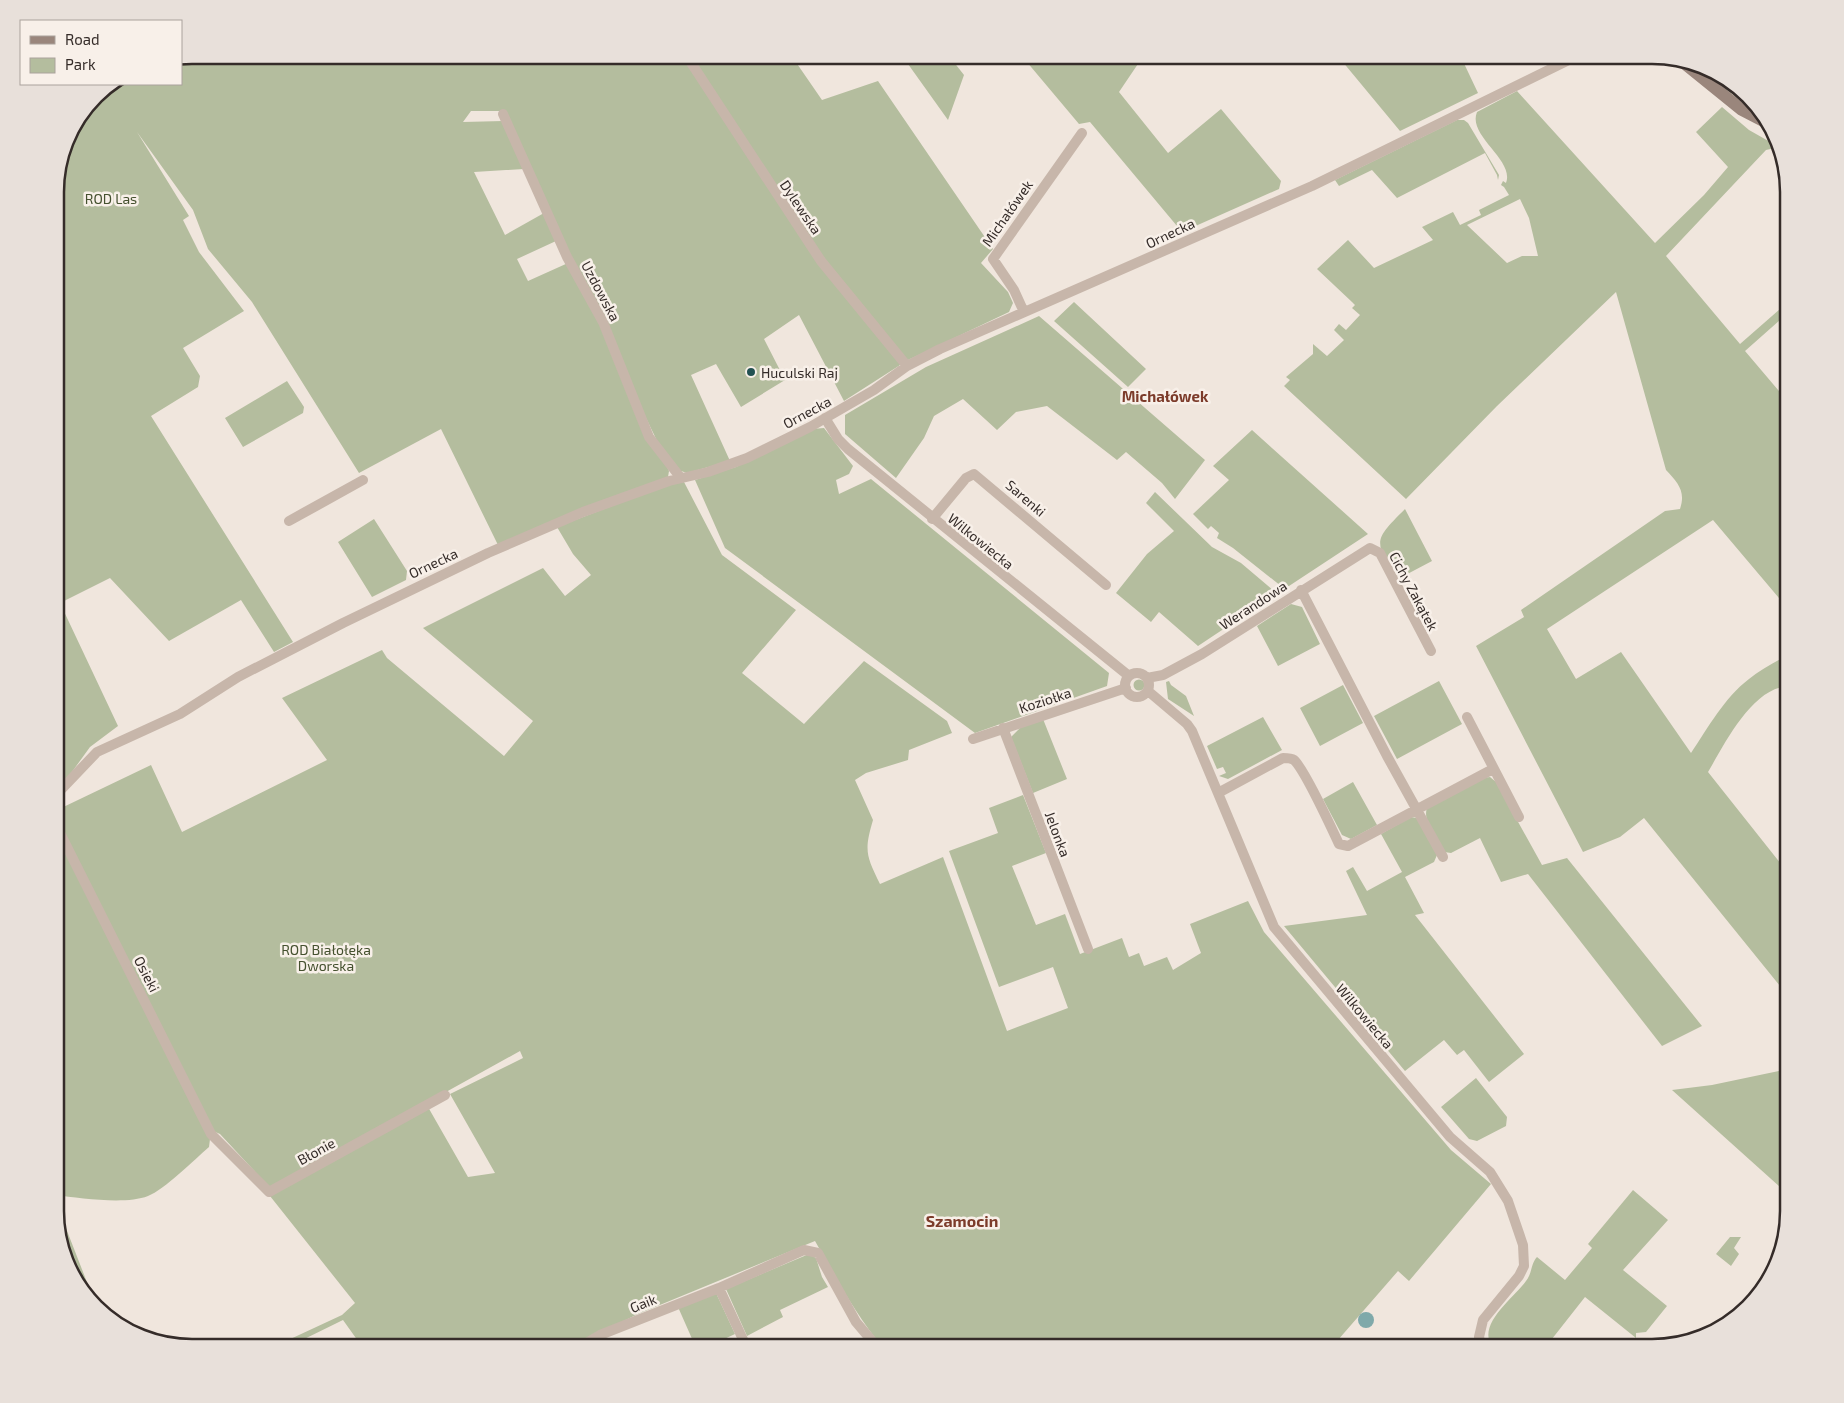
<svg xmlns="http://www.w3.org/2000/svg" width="1844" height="1403" viewBox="0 0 1844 1403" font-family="'Exo 2',sans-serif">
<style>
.green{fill:#b4bd9e;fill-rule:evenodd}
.water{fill:#7fa9aa}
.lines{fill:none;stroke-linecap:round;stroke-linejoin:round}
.street{stroke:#c7b6aa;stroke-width:10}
.secondary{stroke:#9a867c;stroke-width:12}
.poi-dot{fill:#225152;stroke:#f8f0e9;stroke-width:2}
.labels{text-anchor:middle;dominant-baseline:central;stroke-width:5;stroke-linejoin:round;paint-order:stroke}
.park-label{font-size:14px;fill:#45512f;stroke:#f8f0e9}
.street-label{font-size:14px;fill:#352c29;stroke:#f8f0e9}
.poi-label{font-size:14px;fill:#352c29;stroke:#f8f0e9;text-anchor:start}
.neighbourhood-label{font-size:15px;font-weight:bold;fill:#7c3b2a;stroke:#f8f0e9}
.quarter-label{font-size:16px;font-weight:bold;fill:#7c3b2a;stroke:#f8f0e9}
.rim{fill:none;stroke:#352c29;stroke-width:2.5}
</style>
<rect width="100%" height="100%" fill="#f0e6dd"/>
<!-- green -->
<path class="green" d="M191,55H682L687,62L700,55H791L822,100L878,81L993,249L981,263L1008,292L1013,303L1009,312L908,360L844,401L799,315L764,339L785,380L741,407L716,364L691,375L730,461L687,473L675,469L659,445L571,262L505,111H471L463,122L503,121L524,169L474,172L505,235L544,213L556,241L517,259L528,281L568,263L600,324L669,471L668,477L498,545L441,429L359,473L252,302L208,249L193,210L137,132L189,216L183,220L199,252L244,311L183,348L200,376L198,387L151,416L293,642L274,652L241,600L169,641L110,578L60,603L118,726L90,747L69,776L55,788V182L69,131L101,89L110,84H181V57Z
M884,55H960L953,61L964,75L948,120L903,57L890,65Z
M1021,55H1144L1119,92L1168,153L1221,109L1281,181L1279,189L1182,232L1090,122L1079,124Z
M1337,55H1460L1478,93L1400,131Z
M1728,79L1736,83L1753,104L1750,108L1722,86Z
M1517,91L1655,243L1704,195L1728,167L1696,132L1722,107L1749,130L1779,147L1766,150L1666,256L1740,344L1789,301V312L1745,351L1789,403V610L1713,520L1547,629L1576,679L1621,652L1691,753C1708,728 1724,698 1749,679C1761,669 1776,662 1789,654V698L1782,687C1749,694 1724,745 1708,772L1789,874V982L1780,986L1644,818L1620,837L1583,852L1476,646L1524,617L1521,610L1665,511L1680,509C1686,491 1678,483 1666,470L1616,292L1497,406L1406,499L1284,386L1290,380L1286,377L1313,354V344L1327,356L1344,340L1334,330L1339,324L1346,330L1360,315L1352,308L1355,305L1352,302L1317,269L1348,240L1374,268L1433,240L1422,227L1453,212L1460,225L1481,215L1479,210L1509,195L1504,187L1501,185L1503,181L1506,183C1515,160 1467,136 1477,112ZM1520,199L1529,218L1538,256H1522L1507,263L1467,225Z
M1457,120H1464L1468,123L1499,175L1498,180L1497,175L1485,153L1397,198L1372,170L1339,186L1335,180Z
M1074,302L1146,369L1128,387L1054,321Z
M1039,316L1205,460L1175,499L1162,483L1126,452L1117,460L1047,406L1016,412L997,430L963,399L934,416L924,438L896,478L845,434V415L926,367Z
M287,381L304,407L303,413L243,447L225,418Z
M824,428L853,466L849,474L836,480L839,494L871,479L1109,673L1107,686L975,733L725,548L695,480L736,467L812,429Z
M1252,430L1368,534L1289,586H1281L1233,548L1217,538L1219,533L1211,526L1208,529L1193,514L1229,480L1213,466Z
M684,482L722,555L796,610L742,673L804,724L864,661L947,721L952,733L909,750L908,760L866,773L855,780L873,820C864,851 866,855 880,884L943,857L1007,1031L1068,1008L1053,967L999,987L949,851L998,833L989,808L1023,795L1046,853L1012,866L1036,925L1065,914L1080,954L1122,938L1129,957L1139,953L1144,966L1167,957L1173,970L1201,953L1190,924L1248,901L1264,932L1451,1150L1491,1184L1409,1281L1398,1271L1331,1348H883C856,1315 836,1278 815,1241L638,1314L568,1348H363L343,1320L286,1348H271L342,1315L355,1303L270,1196L428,1107L468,1177L495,1173L450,1094L523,1058L520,1051L271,1189L220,1134L213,1131L55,815V811L151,765L182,832L327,760L282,698L382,650L387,658L504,756L533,721L423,628L543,568L565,596L591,575L573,554L557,527L669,484Z
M1155,492L1212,547L1241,563L1274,591L1273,596L1198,646L1159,612L1151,622L1116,593L1147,554L1174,531L1146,503Z
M1405,509L1432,561L1396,580C1375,540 1372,542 1405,509Z
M374,519L407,571L406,580L372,597L338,542Z
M1291,604L1302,607L1320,644L1278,666L1257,626Z
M1133.5 685a5.5 5.5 0 1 1 11 0a5.5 5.5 0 1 1-11 0Z
M1169,681L1171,685L1186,696L1194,716L1168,699L1166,682Z
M1439,681L1462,724L1397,759L1374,716Z
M1343,685L1363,723L1320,746L1300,708Z
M1263,717L1282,750L1228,779L1219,776L1226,773L1223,767L1217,769L1207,746Z
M1043,719L1067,779L1033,793L1011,737L1021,727Z
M1490,777L1496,782L1542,865L1567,858L1702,1026L1662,1046L1528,874L1501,882L1480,838L1451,853L1444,852C1438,841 1422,821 1427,808L1482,778Z
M1353,782L1377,825L1351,839L1342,835L1323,799Z
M1411,817L1417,818L1437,855L1434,862L1405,877L1424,913L1415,915L1524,1054L1489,1082L1464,1050L1457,1055L1444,1040L1405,1071L1284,926L1367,915L1346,871L1353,867L1367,891L1402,872L1381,834Z
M55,829L210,1139L209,1147C195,1159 164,1190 148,1196C125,1205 80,1198 55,1195Z
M1789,1069V1195L1672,1090L1712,1085Z
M1476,1078L1507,1117L1506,1126L1477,1141L1469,1139L1441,1107Z
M1633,1190L1668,1220L1623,1270L1667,1306L1646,1332L1636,1333V1338L1585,1297L1548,1344L1552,1348H1493C1475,1325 1514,1298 1526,1281C1532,1274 1531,1263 1537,1257L1565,1280L1592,1248L1588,1244Z
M55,1205L62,1218L90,1290L117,1324L108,1320L69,1272L55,1220Z
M1730,1237H1741L1734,1248L1739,1254L1731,1266L1716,1254Z
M809,1254L816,1258L822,1277L828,1287L780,1310L783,1317L747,1336L726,1289Z
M716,1293L735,1334L705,1348H677L693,1341L678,1307Z"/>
<!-- water -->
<path class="water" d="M1358 1320a8 8 0 1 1 16 0a8 8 0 1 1-16 0Z"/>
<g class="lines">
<!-- street -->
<path class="street" d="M686,55L821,261L907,366
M503,114L567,257L603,322L649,437L680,477
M1024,312L1014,290L993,259L1082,133
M825,418L838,439L848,449L1129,676
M932,519L966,478L974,474L1106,585
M289,521L363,480
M1301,590L1387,756L1443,857
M1125 685a12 12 0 1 1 24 0a12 12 0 1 1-24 0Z
M1147,678L1163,675L1202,654L1370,548L1380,553L1431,651
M1148,691L1187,724L1192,731L1274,927L1450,1137L1490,1172L1508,1201L1523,1245L1524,1266L1519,1276L1483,1320L1479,1337L1482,1348
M1467,717L1519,817
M1003,728L1088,949
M973,739L1126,688
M1218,793L1283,758C1287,758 1291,758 1294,760C1305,770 1331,827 1339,844L1348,846L1493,769
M55,796L97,752L180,714L238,677L343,623L488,553L583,512L669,481L708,472L747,458L810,427L874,390L907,366L940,349L1312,186L1579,55
M55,823L211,1134L269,1192L445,1095
M719,1288L747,1348
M578,1348L600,1335L719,1288L804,1250L818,1253L856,1322L878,1348
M1459,1348L1481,1342"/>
<!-- secondary -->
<path class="secondary" d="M1679,59L1742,110L1769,124"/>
</g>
<!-- markers -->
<circle class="poi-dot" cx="751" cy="372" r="5"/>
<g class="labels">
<!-- park labels -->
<g class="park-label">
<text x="111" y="198">ROD Las</text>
<text x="326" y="949">ROD Białołęka<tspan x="326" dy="16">Dworska</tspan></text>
</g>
<!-- street labels -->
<g class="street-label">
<text transform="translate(801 207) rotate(56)">Dylewska</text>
<text transform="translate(1007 213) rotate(-55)">Michałówek</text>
<text transform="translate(1170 233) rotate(-25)">Ornecka</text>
<text transform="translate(601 291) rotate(62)">Uzdowska</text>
<text transform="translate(807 412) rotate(-28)">Ornecka</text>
<text transform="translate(1026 498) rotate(41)">Sarenki</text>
<text transform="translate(981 541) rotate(39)">Wilkowiecka</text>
<text transform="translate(433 563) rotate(-25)">Ornecka</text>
<text transform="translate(1414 591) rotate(62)">Cichy Zakątek</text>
<text transform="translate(1253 605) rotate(-33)">Werandowa</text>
<text transform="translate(1045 700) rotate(-18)">Koziołka</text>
<text transform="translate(1058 834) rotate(69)">Jelonka</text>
<text transform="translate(147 974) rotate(63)">Osieki</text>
<text transform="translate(1365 1016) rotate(50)">Wilkowiecka</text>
<text transform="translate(316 1151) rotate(-29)">Błonie</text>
<text transform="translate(643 1303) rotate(-22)">Gaik</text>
</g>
<!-- poi labels -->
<g class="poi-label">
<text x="761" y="372">Huculski Raj</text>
</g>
<!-- neighbourhood labels -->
<g class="neighbourhood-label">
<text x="1165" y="396">Michałówek</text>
</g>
<!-- quarter labels -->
<g class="quarter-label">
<text x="962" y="1220">Szamocin</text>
</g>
</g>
<!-- crop -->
<path d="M0 0H1844V1403H0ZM192 64H1652A128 128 0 0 1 1780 192V1211A128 128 0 0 1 1652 1339H192A128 128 0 0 1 64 1211V192A128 128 0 0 1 192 64Z" fill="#e8e0da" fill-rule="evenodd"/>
<path class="rim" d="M192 64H1652A128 128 0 0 1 1780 192V1211A128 128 0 0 1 1652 1339H192A128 128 0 0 1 64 1211V192A128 128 0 0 1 192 64Z"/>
<!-- legend -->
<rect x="20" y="20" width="162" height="65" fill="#f8f0e9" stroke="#aaa29c"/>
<rect x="30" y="36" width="25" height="8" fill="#9a867c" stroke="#aaa29c"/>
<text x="65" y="45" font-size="15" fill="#352c29">Road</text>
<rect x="30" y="58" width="25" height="15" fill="#b4bd9e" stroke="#aaa29c"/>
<text x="65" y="70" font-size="15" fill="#352c29">Park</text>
</svg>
